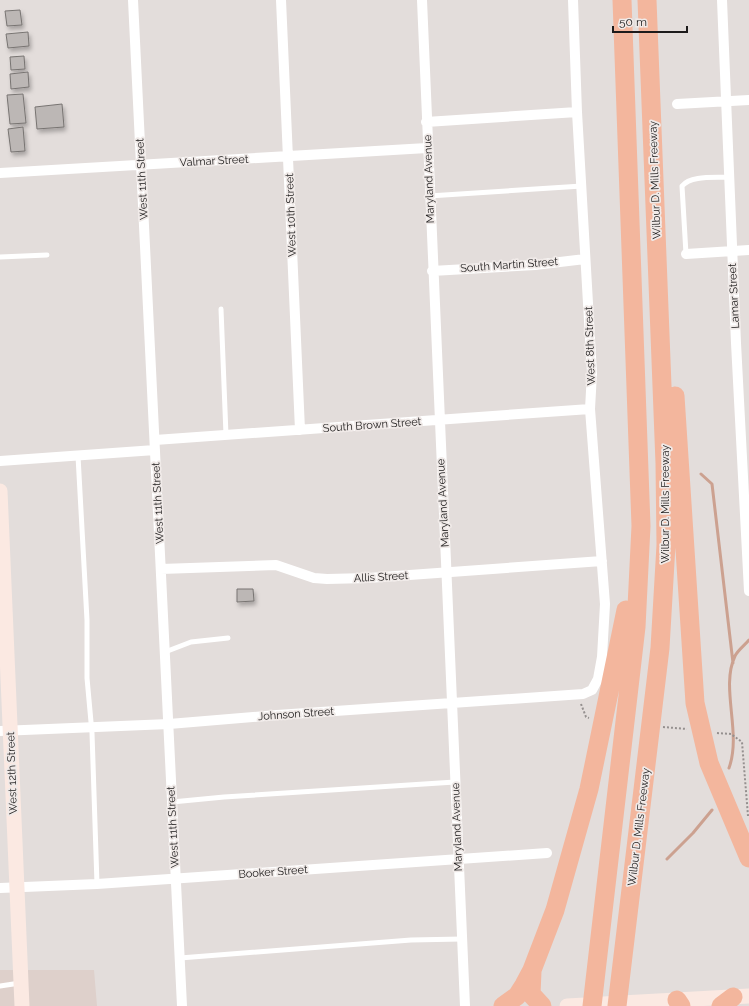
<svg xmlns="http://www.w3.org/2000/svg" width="749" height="1006" viewBox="0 0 749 1006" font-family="Raleway,sans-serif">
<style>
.built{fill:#ded0cb}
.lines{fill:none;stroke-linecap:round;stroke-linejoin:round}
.stream{stroke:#cca190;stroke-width:3}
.building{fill:#bcb7b5;stroke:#787472;filter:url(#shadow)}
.path{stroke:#95908f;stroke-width:2;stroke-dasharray:2 2;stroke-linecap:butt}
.service{stroke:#fff;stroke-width:5}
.minor{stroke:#fff;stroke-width:10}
.secondary{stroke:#fbe9e2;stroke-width:15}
.motorway{stroke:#f3b69d;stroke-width:19}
.labels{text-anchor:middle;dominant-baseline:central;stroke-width:3.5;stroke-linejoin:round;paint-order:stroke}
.street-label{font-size:11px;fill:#1d1b1b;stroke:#f0eae8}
</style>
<defs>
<filter id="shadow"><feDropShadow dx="2" dy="3.5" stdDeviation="2" flood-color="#0004"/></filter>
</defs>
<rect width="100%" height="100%" fill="#e3dddb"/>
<!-- built -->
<path class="built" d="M0,970H94L97,1006H0Z"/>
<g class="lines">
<!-- stream -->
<path class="stream" d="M701,474L712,484L733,663
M729,768C742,732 720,688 735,656C738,650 745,645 749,640
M667,859L693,833L712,810"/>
</g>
<!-- building -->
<path class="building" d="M20,10L22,25L7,26L5,11Z
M28,32L29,46L8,48L6,34Z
M24,56L25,69L11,70L10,57Z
M28,72L29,87L11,89L10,74Z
M23,94L26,123L10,124L7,95Z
M62,104L64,127L37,129L35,107Z
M23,127L25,151L11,152L8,129Z
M237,589H253L254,601L237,602Z"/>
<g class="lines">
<!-- path -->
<path class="path" d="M581,704L586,717L589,718
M663,727L687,729
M717,733L731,734L742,742L748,816"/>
<!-- service -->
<path class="service" d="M429,196L582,186
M686,254L682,186C691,175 715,178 729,177
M0,257L47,255
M221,309L226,435
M78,456L87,620V678L92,733L97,884
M165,652L191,642L228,638
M172,802L224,797L455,782
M180,958L411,940L462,939
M0,986L20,983"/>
<!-- minor -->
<path class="minor" d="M133,0L182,1006
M281,0L300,430
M422,0L465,1006
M722,0L736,343L749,591
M677,104L749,100
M426,122L577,112
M0,173L427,148
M686,254L749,250
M432,271L535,265L585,259
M155,440L590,409
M0,461L155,450
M161,569L276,565L314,578L327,579L368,578L602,561
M0,731L169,724L277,715L583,694L592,690L598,679L602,657L605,604L590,409L592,373L577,112L573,0
M0,888L97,884L547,853"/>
<!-- secondary -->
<path class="secondary" d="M0,491L22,1006
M567,1006L749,996"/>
<!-- motorway -->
<path class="motorway" d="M675,396L695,703L709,763L749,858
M532,971L531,994L542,1006
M677,1000L681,1006
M503,1006L517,996L524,985L532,970L555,910L589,789L626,610
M592,1006L636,627L641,526L622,0
M617,1006L660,648L666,545L665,463L647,0
M721,1006L733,997"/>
</g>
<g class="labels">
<!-- street labels -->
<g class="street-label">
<text transform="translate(214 161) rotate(-3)">Valmar Street</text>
<text transform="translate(142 179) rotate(-93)">West 11th Street</text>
<text transform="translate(429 179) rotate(-92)">Maryland Avenue</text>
<text transform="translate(655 180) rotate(-92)">Wilbur D. Mills Freeway</text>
<text transform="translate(291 215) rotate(-92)">West 10th Street</text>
<text transform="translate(509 265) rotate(-4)">South Martin Street</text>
<text transform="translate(734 296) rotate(-93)">Lamar Street</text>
<text transform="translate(590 346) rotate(-92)">West 8th Street</text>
<text transform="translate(372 425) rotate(-4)">South Brown Street</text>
<text transform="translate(158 503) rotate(-93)">West 11th Street</text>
<text transform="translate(443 503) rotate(-93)">Maryland Avenue</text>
<text transform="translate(665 504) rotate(-90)">Wilbur D. Mills Freeway</text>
<text transform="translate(381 577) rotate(-3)">Allis Street</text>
<text transform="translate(296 714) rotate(-4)">Johnson Street</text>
<text transform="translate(12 773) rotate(-92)">West 12th Street</text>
<text transform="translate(173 827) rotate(-93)">West 11th Street</text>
<text transform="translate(457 827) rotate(-92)">Maryland Avenue</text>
<text transform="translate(639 827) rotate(-83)">Wilbur D. Mills Freeway</text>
<text transform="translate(273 872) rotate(-4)">Booker Street</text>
</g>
</g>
<!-- scale -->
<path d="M613 26v6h74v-6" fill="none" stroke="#1d1b1b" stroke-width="2"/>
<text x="619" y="26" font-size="12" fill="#1d1b1b" stroke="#f0eae8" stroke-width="3" paint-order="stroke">50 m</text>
</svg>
